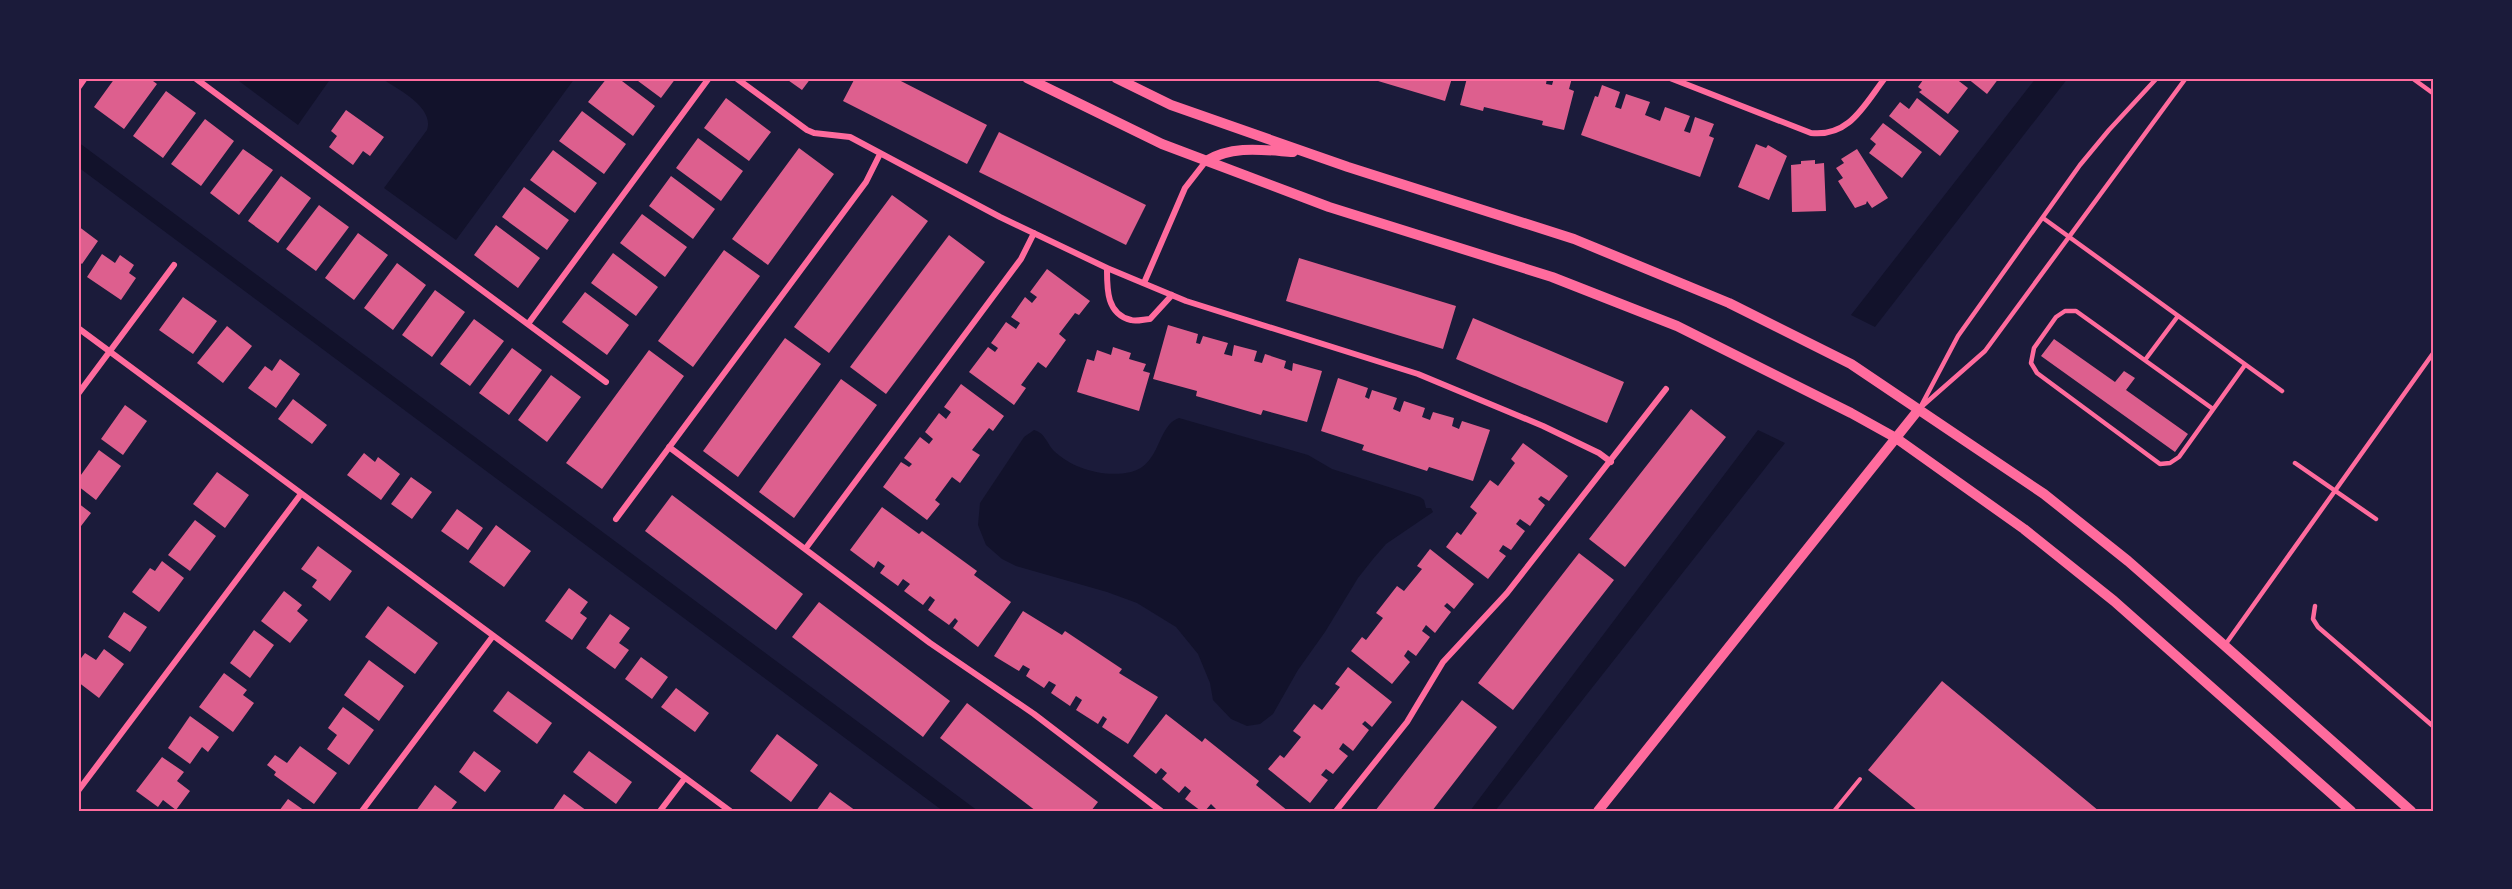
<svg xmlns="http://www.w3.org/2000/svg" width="2512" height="889" viewBox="0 0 2512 889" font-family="'Archivo Narrow',sans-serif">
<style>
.water{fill:#12122b}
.building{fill:#dd5f8e}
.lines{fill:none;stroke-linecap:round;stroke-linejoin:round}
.path{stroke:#ff6b9d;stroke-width:4}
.service{stroke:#ff6b9d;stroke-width:4.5}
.minor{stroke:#ff6b9d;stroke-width:6}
.tertiary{stroke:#ff6b9d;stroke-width:10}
.neatline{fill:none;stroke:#ff6b9d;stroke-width:2}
</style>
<rect width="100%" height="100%" fill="#1b1b3a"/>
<!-- water -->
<path class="water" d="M235,78H331L298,125Z
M381,78H575L456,240L384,188L427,130C435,107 397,89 381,78Z
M2036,78H2068L1875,327L1851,315Z
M78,142L978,811H943L78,167Z
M1179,418L1308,455L1332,469L1420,497L1424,500L1426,508H1431L1433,512L1386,544L1373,559L1358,578L1325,632L1298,670L1273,714L1260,724L1247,726L1231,719L1213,700L1210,683L1198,654L1176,627L1137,603L1107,592L1016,566L1002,559L986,545L978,525L980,503L1024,437L1034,430C1044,432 1047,443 1053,450C1072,469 1105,478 1131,472C1161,465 1157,425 1179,418Z
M1758,430L1785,443L1495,811H1470Z"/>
<!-- building -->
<path class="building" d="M115,78H149L157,84L124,129L94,107Z
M607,78H618L655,106L633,136L588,102Z
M634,78H676L661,98Z
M785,78H811L802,90Z
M855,78H895L987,125L967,164L843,101Z
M1368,78H1452L1445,101Z
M1467,78H1547L1546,84L1552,85L1554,78H1572L1569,89L1574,91L1564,130L1542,125L1543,121L1484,107L1483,111L1460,105Z
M1920,78H1955L1968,88L1948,114L1919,92L1922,90L1918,87L1923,80Z
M1967,78H1999L1987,94Z
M1602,85L1620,92L1615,107L1621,109L1626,94L1650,102L1645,115L1660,121L1665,107L1690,116L1684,131L1690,133L1695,117L1714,124L1709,136L1714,138L1700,177L1581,135L1595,96L1598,97Z
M166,91L196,113L163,158L133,136Z
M726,98L771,132L749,161L704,128Z
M1917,98L1959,131L1940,156L1889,116L1900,102L1909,109Z
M346,110L384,137L370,156L363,151L353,165L329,147L337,136L331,131Z
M582,111L626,144L604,174L559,141Z
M205,119L234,141L201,186L171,164Z
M1883,123L1922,152L1902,178L1869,153L1876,144L1870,139Z
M999,132L1146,205L1126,245L979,172Z
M698,138L743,171L721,201L676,168Z
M1756,144L1766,148L1768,145L1787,156L1769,200L1738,187Z
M799,148L834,174L768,265L732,239Z
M243,149L273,170L239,215L210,193Z
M1857,149L1888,198L1872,208L1867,201L1866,204L1855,208L1838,181L1843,178L1836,168L1844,163L1841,159Z
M553,150L597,183L575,213L530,180Z
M1815,160V164L1824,163L1826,211L1792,212L1791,165L1801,164V161Z
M281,176L311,198L278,243L248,221Z
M671,176L715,209L693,239L649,206Z
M524,187L569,220L547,250L502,217Z
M892,195L928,221L829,353L794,327Z
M319,205L349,227L316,271L286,249Z
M642,214L687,247L665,277L620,243Z
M496,225L540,258L518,288L474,255Z
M78,226L98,241L82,264L78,261Z
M358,233L388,255L354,300L325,278Z
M949,235L985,262L886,394L850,367Z
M724,250L760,276L693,367L658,341Z
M613,253L658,287L636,316L591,283Z
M102,254L115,263L120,255L134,265L129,273L136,278L121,300L87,277Z
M1299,258L1456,306L1443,349L1286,301Z
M397,263L426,285L393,330L364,308Z
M1047,269L1090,301L1079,315L1075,313L1059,334L1066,340L1046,368L1038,362L1021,385L1026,388L1014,405L969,372L988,347L995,352L998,348L991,343L1006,322L1016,329L1020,323L1011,317L1025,297L1032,303L1037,297L1030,292Z
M435,290L465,312L432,357L402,335Z
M585,292L629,325L607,355L562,322Z
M183,297L217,321L193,354L159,330Z
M1473,318L1624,382L1607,423L1456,359Z
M474,319L504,341L470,386L440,364Z
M1168,325L1198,334L1196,343L1200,344L1203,336L1228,343L1224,354L1232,356L1234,345L1257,351L1254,361L1262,363L1265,354L1286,361L1284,368L1292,371L1293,363L1322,371L1307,422L1263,410L1261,415L1196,396L1197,391L1153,379Z
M227,326L252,346L223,383L197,363Z
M785,338L821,364L738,477L703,451Z
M2054,339L2115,382L2124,371L2135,378L2126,390L2188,434L2175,452L2041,356Z
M1113,347L1131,353L1129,359L1146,364L1143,371L1150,373L1139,411L1077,392L1087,359L1094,361L1097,350L1111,355Z
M512,348L542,370L509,415L479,393Z
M649,350L684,376L602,489L566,463Z
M280,359L300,374L276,408L248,388L265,366L272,371Z
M551,375L581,397L547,442L518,420Z
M1338,378L1368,388L1365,397L1369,399L1372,390L1397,398L1393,409L1400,412L1404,401L1425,408L1422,417L1430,420L1433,412L1454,418L1452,426L1459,429L1462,421L1490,430L1473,481L1429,467L1427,471L1362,450L1364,445L1321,431Z
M841,379L877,405L794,518L759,492Z
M961,384L1004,416L993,431L989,428L972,450L980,455L960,483L952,477L935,500L940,504L927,520L883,487L901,462L909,467L912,464L904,458L920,437L929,444L933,439L925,432L939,413L946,419L951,412L944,407Z
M293,399L327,425L312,444L278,419Z
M125,405L147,421L123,455L101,439Z
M1691,409L1726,437L1625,567L1589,539Z
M1523,443L1568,476L1549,501L1541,496L1538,499L1545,505L1530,526L1520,519L1516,524L1525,531L1511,550L1503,545L1499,551L1506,556L1488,579L1446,547L1457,532L1461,535L1477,513L1470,507L1490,480L1498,486L1515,463L1511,459Z
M99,450L121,466L96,500L78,486V479Z
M364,453L375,462L378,457L400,474L381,500L347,475Z
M217,472L249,495L225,528L193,504Z
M411,477L432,492L412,519L391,504Z
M672,495L803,594L776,630L645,531Z
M78,503L91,513L78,530Z
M882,507L919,534L922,531L977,571L974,575L1011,602L978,647L953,628L958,621L955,618L949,625L928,610L935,600L930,596L923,605L904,591L910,584L903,579L898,586L880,573L885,566L878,561L874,568L850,550Z
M457,509L483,528L468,550L441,531Z
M195,520L216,536L190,571L168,555Z
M496,525L531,551L504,587L469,562Z
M318,546L352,571L330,601L312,587L317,580L301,569Z
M1430,549L1474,584L1454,609L1447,603L1444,606L1451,612L1435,633L1426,625L1422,631L1430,637L1416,656L1408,650L1404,656L1410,662L1392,684L1351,651L1362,637L1366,640L1383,618L1376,613L1397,586L1404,591L1422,569L1417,566Z
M1579,553L1614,580L1513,710L1478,683Z
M162,561L184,578L159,612L132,592L150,568L155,571Z
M569,588L588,602L580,613L587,618L572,640L545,621Z
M284,591L302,605L297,611L308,620L290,643L261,621Z
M819,602L950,701L923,737L792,637Z
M388,606L438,643L415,674L365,637Z
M1023,611L1062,635L1065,631L1122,669L1119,673L1158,697L1128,744L1102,727L1107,719L1103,716L1098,724L1076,710L1082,700L1076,696L1070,706L1051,693L1056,685L1049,681L1044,688L1026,676L1030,669L1023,665L1019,671L994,656Z
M124,612L147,627L130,652L108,637Z
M610,614L630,628L619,643L629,650L615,669L586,648Z
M254,630L274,645L250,678L230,663Z
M104,649L124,664L99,698L78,682V662L85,653L96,660Z
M641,657L668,677L652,699L625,679Z
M369,660L404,686L379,721L344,695Z
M1348,667L1392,702L1372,727L1365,721L1362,724L1369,730L1353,751L1343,743L1339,749L1348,756L1333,774L1326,769L1321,775L1328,780L1310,803L1268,769L1280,755L1284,758L1301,737L1293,731L1314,704L1322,710L1340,687L1335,684Z
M224,673L247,690L243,695L254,703L233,732L199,707Z
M1942,681L2099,811H1918L1868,770Z
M676,688L709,713L695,732L661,707Z
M508,691L552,723L537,744L493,711Z
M1462,700L1497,727L1432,811H1375Z
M967,703L1098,802L1091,811H1036L940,738Z
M343,707L374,730L349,765L327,749L337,735L328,728Z
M1166,714L1202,742L1205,738L1259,781L1256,785L1288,811H1214L1216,809L1211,804L1205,811H1201L1185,799L1191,791L1185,786L1179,793L1162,779L1167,773L1161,768L1156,774L1133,756Z
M190,716L219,737L208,752L202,747L190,764L168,748Z
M777,734L818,765L791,802L750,771Z
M300,746L337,773L314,804L274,775L276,772L267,765L275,755L287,763Z
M474,751L501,771L485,792L459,772Z
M589,751L632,782L616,804L573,772Z
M162,757L184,772L177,781L190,791L176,810L163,800L158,807L136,791Z
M435,785L457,802L450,811H416Z
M830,792L856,811H816Z
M564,794L587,811H552Z
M288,799L305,811H279Z"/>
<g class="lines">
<!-- path -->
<path class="path" d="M1834,811L1860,779"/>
<!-- service -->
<path class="service" d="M2412,78L2434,94
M2043,218L2282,391
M2145,360L2178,316
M1921,406L1958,336L2080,165L2109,130L2157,78
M1919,409L1985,351L2186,78
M2213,409L2076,311H2065L2056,317L2034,348L2031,363L2037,373L2160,464L2170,463L2179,457L2245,365
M2295,463L2376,519
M2315,606L2313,619L2318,627L2434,727
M2225,645L2434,352"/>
<!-- minor -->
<path class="minor" d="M195,78L606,382
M736,78L807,130L814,133L850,137L1000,217L1107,268L1186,301L1418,374L1543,426L1599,453L1611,462
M1670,78L1811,133C1850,137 1864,105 1885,78
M78,88L85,78
M1107,268C1107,288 1106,314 1131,320C1136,322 1145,319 1150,319L1172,295
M1144,283L1185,188L1206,161
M528,324L709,78
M78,328L730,811
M78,394L174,265
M669,447L930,643L1034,714L1161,811
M616,519L866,182L880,154
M806,548L1021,259L1034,233
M78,791L301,494
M362,811L493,636
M660,811L685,778
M1336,811L1407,722L1443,662L1507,593L1666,389"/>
<!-- tertiary -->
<path class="tertiary" d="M1027,78L1162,144L1329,207L1552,277L1677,326L1851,413L1896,438L2024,529L2114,601L2351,811
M1116,78L1171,105L1348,167L1574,239L1729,303L1851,364L2044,494L2128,561L2225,646L2411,811
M1206,161C1233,145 1263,150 1293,152
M1598,811L1919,409"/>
</g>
<!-- border -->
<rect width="2512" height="889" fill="none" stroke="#1b1b3a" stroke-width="159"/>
<rect x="80" y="80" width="2352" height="730" class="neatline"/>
</svg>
